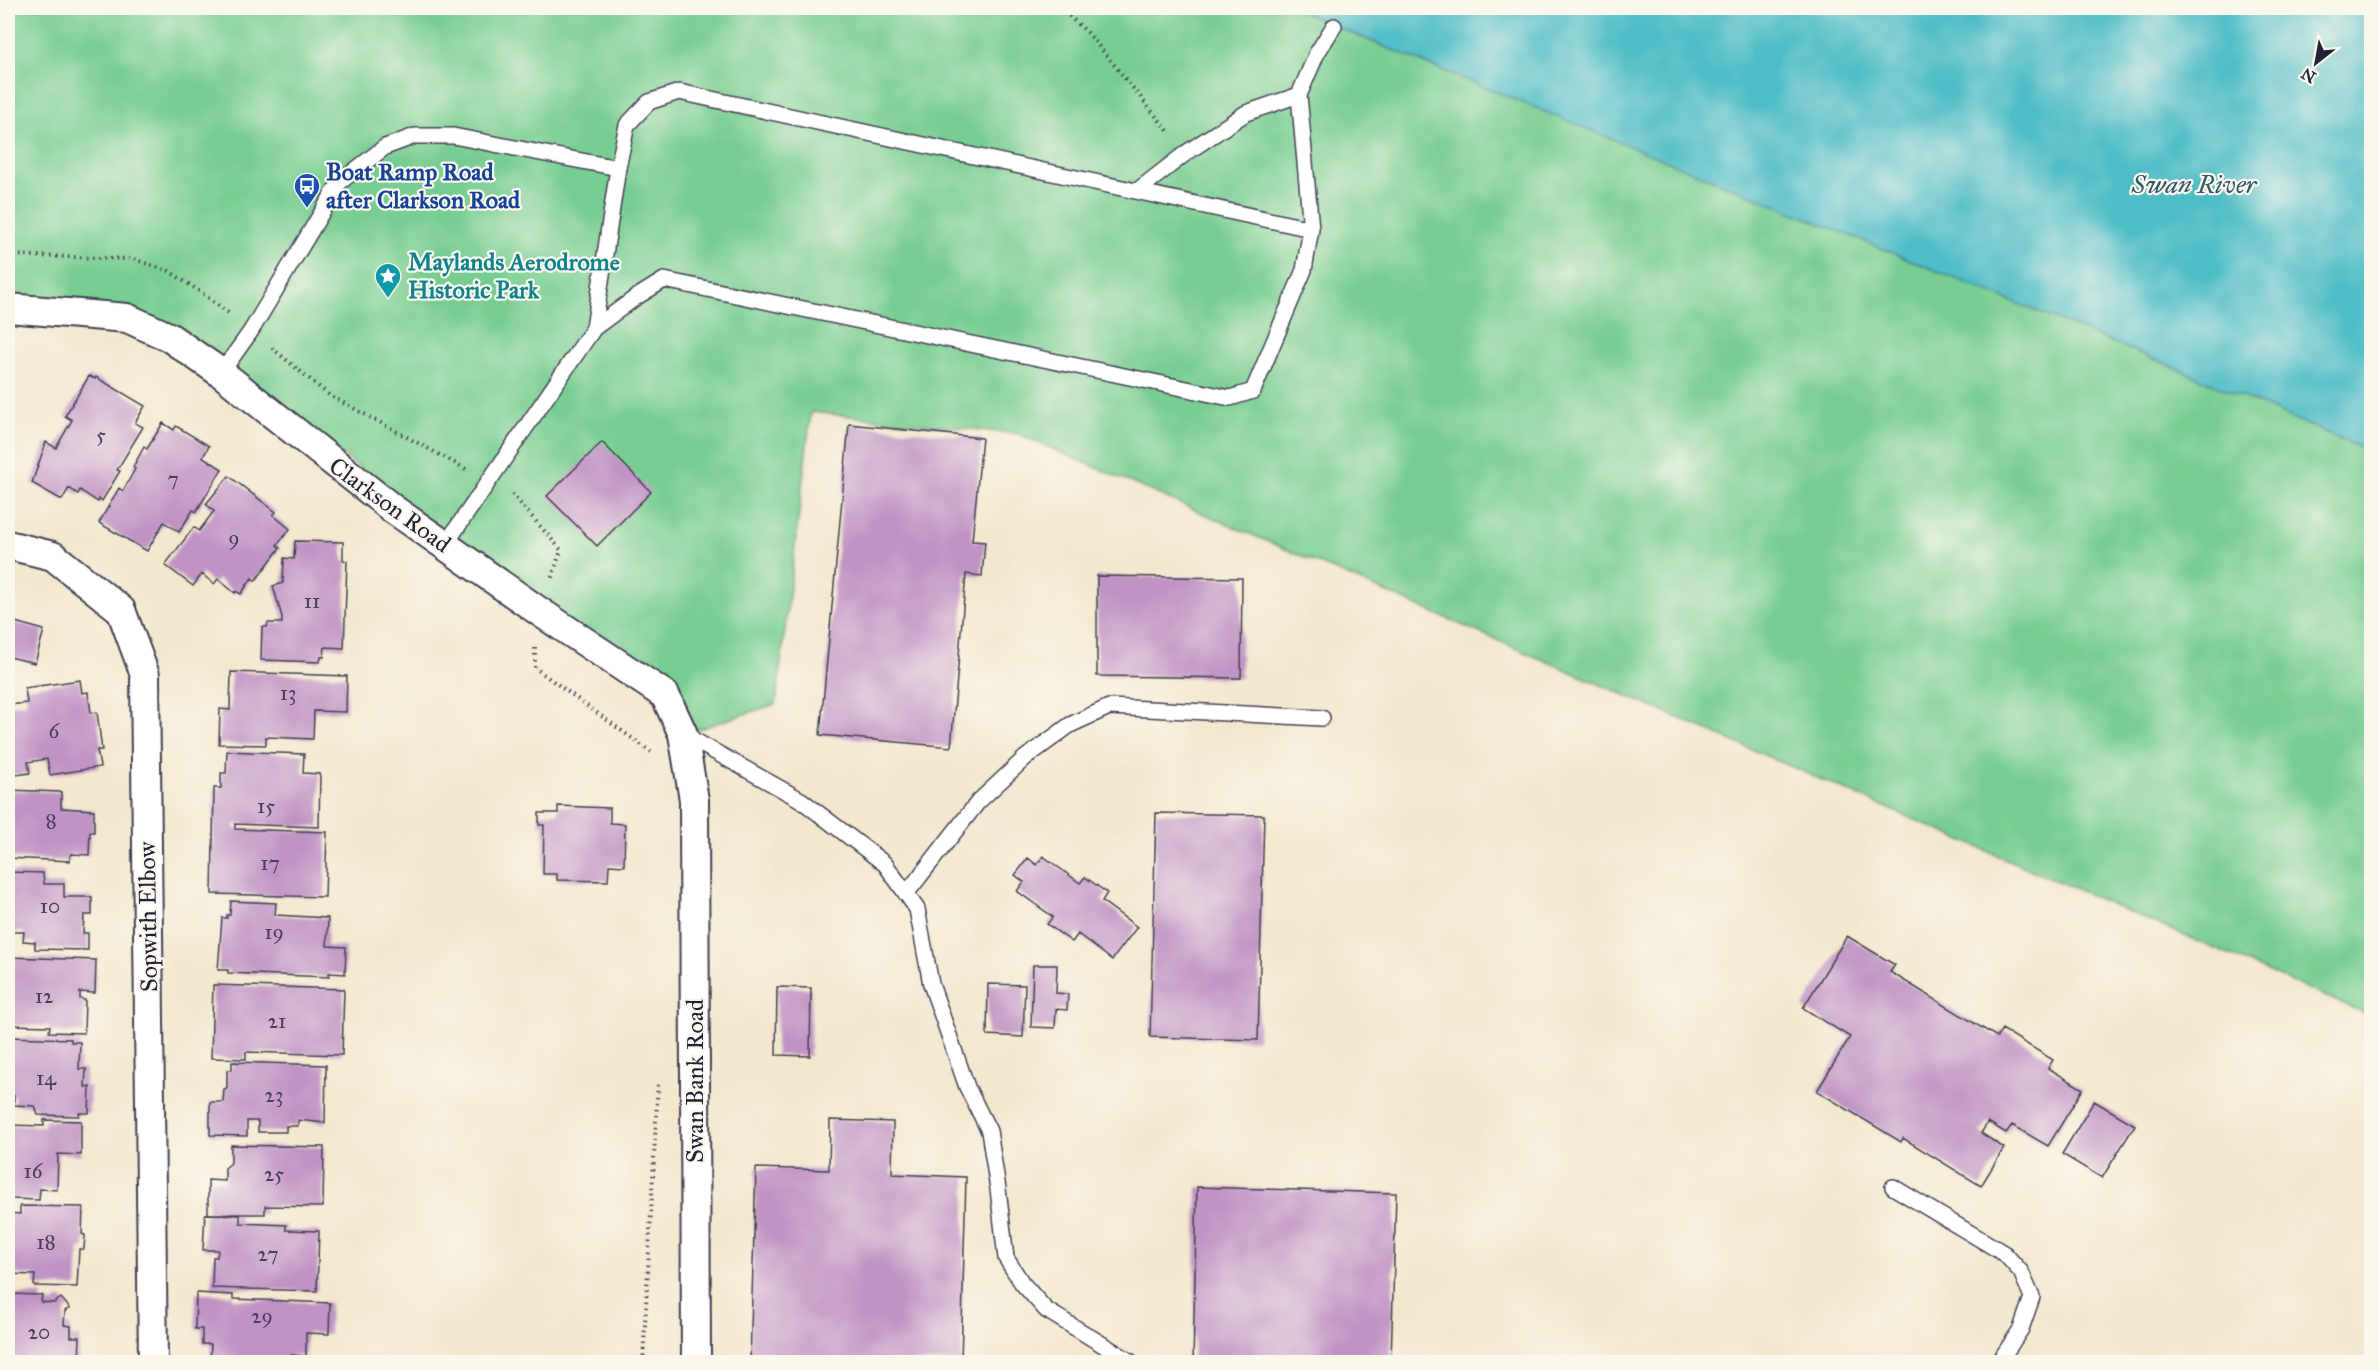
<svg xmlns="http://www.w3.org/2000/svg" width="2379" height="1370" viewBox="0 0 2379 1370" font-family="'IM FELL Great Primer',serif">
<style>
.green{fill:#78ce92;stroke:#4d7866;stroke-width:1.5}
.water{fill:#4fbdc7;stroke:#387081;stroke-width:1.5}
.building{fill:#c093c4}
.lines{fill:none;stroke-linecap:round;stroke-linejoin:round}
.service-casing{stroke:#414051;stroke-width:18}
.minor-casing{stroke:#414051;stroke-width:32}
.path{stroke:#414051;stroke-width:4;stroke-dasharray:1.5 4.5;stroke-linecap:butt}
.service{stroke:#fff;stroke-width:15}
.minor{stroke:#fff;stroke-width:28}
.labels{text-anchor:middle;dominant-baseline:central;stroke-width:4.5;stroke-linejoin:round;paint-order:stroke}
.number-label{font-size:21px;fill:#4a3e5d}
.transit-label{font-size:24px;font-weight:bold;fill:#164399;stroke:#fbf7ec;text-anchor:start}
.culture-label{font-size:24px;font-weight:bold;fill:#0d838f;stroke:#fbf7ec;text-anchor:start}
.street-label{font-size:24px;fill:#22223b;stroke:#fbf7ec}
.water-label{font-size:26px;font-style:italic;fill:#32586c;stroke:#fbf7ec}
</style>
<rect width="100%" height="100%" fill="#fbf7ec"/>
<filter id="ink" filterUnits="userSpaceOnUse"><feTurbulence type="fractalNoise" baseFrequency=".0167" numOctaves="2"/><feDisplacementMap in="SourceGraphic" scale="12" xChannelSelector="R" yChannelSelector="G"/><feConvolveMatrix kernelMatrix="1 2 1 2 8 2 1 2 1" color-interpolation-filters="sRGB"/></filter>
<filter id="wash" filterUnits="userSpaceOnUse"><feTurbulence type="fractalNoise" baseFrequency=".008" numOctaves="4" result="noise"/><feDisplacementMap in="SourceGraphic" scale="24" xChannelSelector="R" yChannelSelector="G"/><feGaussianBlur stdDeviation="1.35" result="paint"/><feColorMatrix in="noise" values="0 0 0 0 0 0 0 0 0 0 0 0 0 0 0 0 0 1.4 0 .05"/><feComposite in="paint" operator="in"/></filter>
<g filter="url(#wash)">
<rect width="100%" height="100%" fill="#f3e7ce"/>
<!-- green -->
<path class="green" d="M8,8H1294L1334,26L2176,368L2371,452V1016L1018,434L811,412L776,704L683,734L665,695L173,329L8,298Z"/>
<!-- water -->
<path class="water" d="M1294,8H2371V452L2176,368L1334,26Z"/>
<g id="blocks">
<!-- building -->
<path class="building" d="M89,376L95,379L96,377L145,406L135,423L143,427L117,470L120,471L102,501L99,499L98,502L80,490L78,494L69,488L62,500L32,483L46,442L56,448L72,420L65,416Z
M163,423L174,430L176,426L209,446L203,457L222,469L196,512L193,510L179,532L164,522L147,551L99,523L119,488L123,491L135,469L133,467L144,447L147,449Z
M849,424L982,438L972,541L985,542L982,576L966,574L951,747L820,735Z
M602,442L651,492L597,546L547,496Z
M229,476L276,512L273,515L290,529L277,545L280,548L255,581L252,578L241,594L236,591L235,593L218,579L214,584L202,574L193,586L165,565L194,527L199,531L214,511L206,504Z
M295,541L343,542V560L347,561L344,648L325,647L324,657H321L320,662L261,660L262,627H267L268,623H282V617L273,586L283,583L284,558L294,559Z
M1097,576L1242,578L1241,678L1097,676Z
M8,620L44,630L35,663L9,657L8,662Z
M231,672L347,676L346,712L314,711L313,739L266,737V745L219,744L220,709L230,710Z
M80,680L82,693L88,692L91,713L97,712L102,750H97L100,767L50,775L47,759L28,762L30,773L8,776V705L27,703L25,688Z
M227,751L304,754L303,773L320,774L319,827L235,824V829L327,832L325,897L212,894L214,788H221V773H226Z
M8,790L61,792V808L94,810V832H90L89,855L71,854L70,861L8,858Z
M558,806L610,808V823L625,824L624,866L609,865L608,881L557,880V874H543L544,825H539V813H558Z
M1156,813L1264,815L1258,1040L1150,1037Z
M1043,856L1080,883L1085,877L1107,893L1102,901L1137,927L1112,960L1078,934L1072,942L1047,924L1053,917L1017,891L1024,882L1015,875L1028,858L1037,865Z
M8,872L43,873L44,884H64V897H92V915H84L83,933H88V950L35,949V942L23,941L24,932H8Z
M231,901L276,903L275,915L328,918L327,946L346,947L345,974L329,973V977L228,973V970H218L222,918H227V915H230Z
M1847,936L1895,965L1890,972L1997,1037L2002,1029L2053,1060L2048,1068L2083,1089L2048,1146L2012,1125L2006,1133L1988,1122L1981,1133L2004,1148L1981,1186L1903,1138L1901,1142L1817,1091L1850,1037L1803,1008Z
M8,957L96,960L95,993L80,992V999L85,1000L84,1033L49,1032L50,1026L8,1025Z
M1033,965H1057L1056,993L1068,994L1067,1010L1056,1009L1055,1028L1031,1027Z
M988,984L1025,985L1023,1037L987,1035Z
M213,985L344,989L342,1055L246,1052V1059L211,1058Z
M777,987L811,988L810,1056L776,1055Z
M8,1037L71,1039V1042H80L79,1069H86L85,1087L90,1086L89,1113H79V1116L38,1115L35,1106L14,1105V1096H8Z
M232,1062L326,1065L325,1123L298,1120V1126H286V1132H258V1121H247V1136L210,1135V1102H223L224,1089L227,1088V1070H232Z
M2094,1101L2135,1125L2102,1178L2062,1154Z
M44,1120L81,1121V1155L58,1154L57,1190L40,1189L39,1200L11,1199V1186H8V1125L44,1126Z
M830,1120L893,1122L892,1174L966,1177L961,1362H750L756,1168L829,1170Z
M231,1145L324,1147L323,1207L265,1206V1214H208V1180L225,1181V1168L231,1163Z
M1197,1187L1396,1193L1391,1362H1193Z
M20,1206L83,1207L82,1234L85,1235L84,1249H79L77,1287L34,1286L35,1275L8,1274V1213L20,1214Z
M205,1214L240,1215V1223L286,1225V1230L319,1231L317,1291L212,1288L213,1257H217L218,1250H203Z
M196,1293L233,1295V1299L330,1303L329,1334L306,1333V1356L291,1355V1362H210L211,1344H202V1329H195Z
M8,1294L42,1295L41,1302L54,1303L61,1298L70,1308L65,1311L64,1325L71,1326V1337H80L79,1362L8,1360Z"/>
</g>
</g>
<g filter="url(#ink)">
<use href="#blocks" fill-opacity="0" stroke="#414051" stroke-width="1.5"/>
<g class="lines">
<!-- service casing -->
<g class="service-casing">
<path id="service" d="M1137,191L1186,153L1246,113L1299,95
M1311,229L1299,95L1317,53L1334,26
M221,373L251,331L340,182L385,147L415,136H453L618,168
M445,545L594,328L635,298L664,280L1230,398L1253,391L1304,270L1311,229L679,92L649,102L627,125L618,168L594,328
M683,734L801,800L885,864L917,909L931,984L967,1087L989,1131L998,1189L1006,1258L1022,1283L1046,1310L1131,1362
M906,894L978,802L1025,758L1070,725L1109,707L1322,718
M1893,1187L2005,1254L2021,1272L2032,1297L2021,1329L1999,1362"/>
</g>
<!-- minor casing -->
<g class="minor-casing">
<path id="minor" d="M8,308L127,318L169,337L221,373L393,509L540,612L665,695L683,734L694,800L696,1362
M8,545L53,556L121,610L145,675L153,1362"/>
</g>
<!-- path -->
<path class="path" d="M1060,8L1088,33L1169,132
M8,255L133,259L169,271L202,293L231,315
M272,348L329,395L466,469
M512,494L561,550L551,580
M535,648V668L651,752
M643,1362L658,1082"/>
<!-- service -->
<use href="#service" class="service"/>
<!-- minor -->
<use href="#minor" class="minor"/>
</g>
</g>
<!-- icons -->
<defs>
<g id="bus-pin" transform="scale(1.35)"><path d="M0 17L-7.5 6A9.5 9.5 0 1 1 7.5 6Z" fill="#1a4fb4" stroke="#fbf7ec"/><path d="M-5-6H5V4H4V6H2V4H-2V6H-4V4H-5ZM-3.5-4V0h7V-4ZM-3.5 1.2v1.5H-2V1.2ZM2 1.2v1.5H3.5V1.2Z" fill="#fff"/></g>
<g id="sight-pin" transform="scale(1.35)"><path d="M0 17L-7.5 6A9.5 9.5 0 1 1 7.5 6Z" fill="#0f9aa8" stroke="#fbf7ec"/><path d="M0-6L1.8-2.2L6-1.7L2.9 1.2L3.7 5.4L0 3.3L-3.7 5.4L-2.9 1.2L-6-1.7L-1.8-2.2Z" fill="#fff"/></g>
</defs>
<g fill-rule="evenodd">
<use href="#bus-pin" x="307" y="186"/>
<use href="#sight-pin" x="388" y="276"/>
</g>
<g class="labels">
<!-- number labels -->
<g class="number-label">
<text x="101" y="435">5</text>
<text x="173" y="479">7</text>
<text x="234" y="538">9</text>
<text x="312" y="601">11</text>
<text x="288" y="693">13</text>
<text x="54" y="731">6</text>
<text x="266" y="806">15</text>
<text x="51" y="821">8</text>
<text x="270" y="863">17</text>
<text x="50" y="906">10</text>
<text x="274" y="932">19</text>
<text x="44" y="996">12</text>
<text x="277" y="1021">21</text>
<text x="46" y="1078">14</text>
<text x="274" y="1095">23</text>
<text x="33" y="1171">16</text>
<text x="274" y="1174">25</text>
<text x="46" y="1242">18</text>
<text x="268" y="1254">27</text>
<text x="262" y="1316">29</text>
<text x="39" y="1332">20</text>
</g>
<!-- transit labels -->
<g class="transit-label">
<text x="326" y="172">Boat Ramp Road<tspan x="326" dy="28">after Clarkson Road</tspan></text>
</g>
<!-- culture labels -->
<g class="culture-label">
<text x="408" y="262">Maylands Aerodrome<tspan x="408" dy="28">Historic Park</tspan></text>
</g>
<!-- street labels -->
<g class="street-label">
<text transform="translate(390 505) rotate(36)">Clarkson Road</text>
<text transform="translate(148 917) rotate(-91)">Sopwith Elbow</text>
<text transform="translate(695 1081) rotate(-90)">Swan Bank Road</text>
</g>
<!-- water labels -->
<g class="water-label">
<text x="2194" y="184">Swan River</text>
</g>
</g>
<!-- margin -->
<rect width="2379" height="1370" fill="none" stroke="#fbf7ec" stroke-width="30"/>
<!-- north arrow -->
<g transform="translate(2316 63) rotate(211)" stroke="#fbf7ec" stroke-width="4.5" paint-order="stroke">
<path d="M0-4.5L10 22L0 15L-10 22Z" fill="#22223b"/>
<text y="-9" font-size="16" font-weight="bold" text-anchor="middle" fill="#22223b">N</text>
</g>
</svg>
